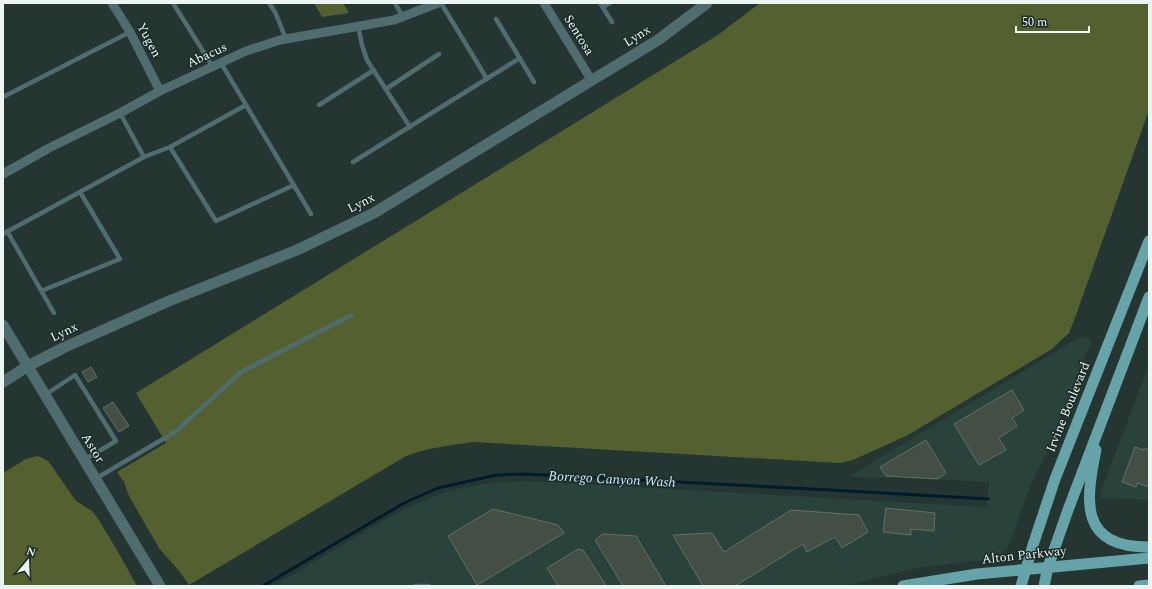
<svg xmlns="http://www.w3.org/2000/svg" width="1152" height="589" viewBox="0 0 1152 589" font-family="Spectral,serif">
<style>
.built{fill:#29433c}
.green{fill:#54602f}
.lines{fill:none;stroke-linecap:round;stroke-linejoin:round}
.stream{stroke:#001c2a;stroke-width:3}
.building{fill:#434f44;stroke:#637064}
.service{stroke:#4f6c6e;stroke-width:4.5}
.minor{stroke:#4f6c6e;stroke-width:9}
.tertiary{stroke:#4f6c6e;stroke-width:11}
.primary{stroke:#66a4a9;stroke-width:11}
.labels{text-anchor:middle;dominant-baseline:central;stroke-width:3;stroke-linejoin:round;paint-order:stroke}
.street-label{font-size:13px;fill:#ebf6f3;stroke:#1b2c28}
.water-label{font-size:14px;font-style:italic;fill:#c8eafb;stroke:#1b2c28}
</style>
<rect width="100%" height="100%" fill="#253632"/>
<!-- built -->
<path class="built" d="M1082,336L1092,340L1047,452L1030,486L1009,546L996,559L923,567L872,579L848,586H274L379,523L411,506L446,492L462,488L488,483L524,481L548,482L987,507L989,482L891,477L872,478L850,476Z
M1149,365V500L1100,498L1102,488Z"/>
<!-- green -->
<path class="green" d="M314,3H343L349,13L322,17Z
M760,3H1149V110L1076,315L1069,333L1052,349L908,435L853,460L840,463L473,442C450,445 428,448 406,456L189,585L180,572L159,548L129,496L124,482L117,472L166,443L136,393L718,35Z
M38,456L44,459L49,462L76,501L92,511L99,520L121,557L137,586H3V473L26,459Z"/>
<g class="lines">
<!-- stream -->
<path class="stream" d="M263,586L404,503L438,488L496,475L526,474L831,490L988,499"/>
</g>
<!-- building -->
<path class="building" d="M91,367L97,377L88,382L82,372Z
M1012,390L1024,410L1012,418L1017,426L999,438L1006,450L979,465L954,424Z
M113,402L129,426L119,432L103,408Z
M926,440L946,473L938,479L886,476L880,467Z
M1135,447L1144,450V448L1149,450V487L1137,483L1136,487L1122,482Z
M886,508L935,513L934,531L911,529V535L883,532Z
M493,509L558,525L564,533L477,585L448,536Z
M791,510L859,515L868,532L842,548L835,537L807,552L803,544L735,586H703L673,535L712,533L724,552Z
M603,534L636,536L666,586H623L595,540Z
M578,549L584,551L606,586H558L547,568Z"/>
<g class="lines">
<!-- service -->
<path class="service" d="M173,3L213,67
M269,3L275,12L286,39
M395,3L403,17
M441,3L487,79
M600,3L612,22
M603,7L610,3
M496,19L534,82
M358,26L362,45L367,60L410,127
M221,63L311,214
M386,89L439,54
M3,97L130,32
M319,105L374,70
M120,113L144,157
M170,147L216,221L294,185
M353,162L520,58
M7,231L54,313
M3,234L144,157L170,147L246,105
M41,291L120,259L80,192
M45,395L75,375L116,441L84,460
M95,479L175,432L241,372L352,315
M415,586H429"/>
<!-- minor -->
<path class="minor" d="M112,3L130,32L160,91
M544,3L592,81
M3,174L49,148L120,113L160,91L246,51L280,40L394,20L438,3"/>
<!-- tertiary -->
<path class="tertiary" d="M3,325L160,586
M3,382L28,366L65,347L169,301L297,250L374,213L658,40L707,3"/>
<!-- primary -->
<path class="primary" d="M1096,450C1085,503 1080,547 1149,547
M903,586L977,574L1149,558
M1021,586L1033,545L1055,479L1149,241
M1044,586L1048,567L1068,510L1149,297
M1139,586L1149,585"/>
</g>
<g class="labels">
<!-- street labels -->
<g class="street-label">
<text transform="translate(579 35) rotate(58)">Sentosa</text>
<text transform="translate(637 36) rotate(-32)">Lynx</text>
<text transform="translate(149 40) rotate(62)">Yugen</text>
<text transform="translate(207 55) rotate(-25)">Abacus</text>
<text transform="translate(361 203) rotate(-27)">Lynx</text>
<text transform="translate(64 332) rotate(-26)">Lynx</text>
<text transform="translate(1068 407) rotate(-68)">Irvine Boulevard</text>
<text transform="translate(93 448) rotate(59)">Astor</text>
<text transform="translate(1024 555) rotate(-6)">Alton Parkway</text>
</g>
<!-- water labels -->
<g class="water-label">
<text transform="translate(612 479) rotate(3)">Borrego Canyon Wash</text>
</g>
</g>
<!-- border -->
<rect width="1152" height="589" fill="none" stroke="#ebf6f3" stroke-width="8"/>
<!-- north arrow -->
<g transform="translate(28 561) rotate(19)" stroke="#1b2c28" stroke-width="3" paint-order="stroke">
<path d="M0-3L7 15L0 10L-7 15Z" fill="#ebf6f3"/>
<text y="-6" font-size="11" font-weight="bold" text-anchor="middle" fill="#ebf6f3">N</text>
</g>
<!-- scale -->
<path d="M1016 26v6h73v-6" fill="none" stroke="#ebf6f3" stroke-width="2"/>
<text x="1022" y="26" font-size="12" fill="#ebf6f3" stroke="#1b2c28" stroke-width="3" paint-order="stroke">50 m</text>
</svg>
